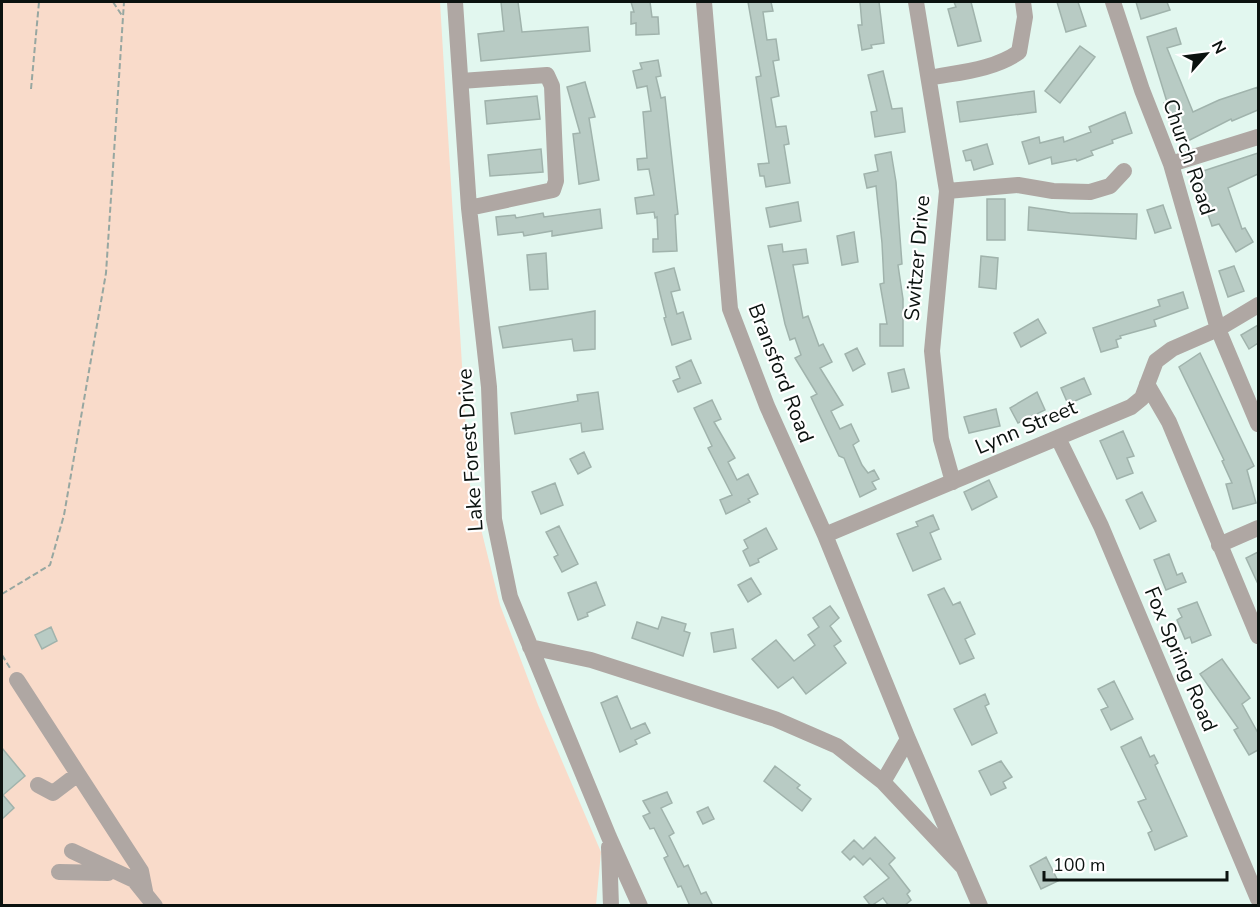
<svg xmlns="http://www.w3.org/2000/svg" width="1260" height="907" viewBox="0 0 1260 907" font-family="'Nunito Sans',sans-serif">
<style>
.green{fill:#f9dbca}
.building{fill:#b8cbc4;stroke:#a0b3ac;stroke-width:1.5}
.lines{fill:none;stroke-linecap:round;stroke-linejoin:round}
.path{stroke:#97a7a1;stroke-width:2;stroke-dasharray:6 3;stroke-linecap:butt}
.minor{stroke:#afa7a3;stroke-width:16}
.labels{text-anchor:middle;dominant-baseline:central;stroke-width:4.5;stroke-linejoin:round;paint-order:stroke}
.street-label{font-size:21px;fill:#0b120f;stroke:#fff}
</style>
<rect width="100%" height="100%" fill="#e2f7ef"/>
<!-- green -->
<path class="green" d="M2,2H440L469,481L500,605L538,705L601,852L596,905L2,906Z"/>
<!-- building -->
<path class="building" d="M501,2H518L522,32L588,27L590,51L481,61L478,34L504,31Z
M631,2H650L652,17H658L659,34L636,35V23L631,24V12H634Z
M748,2H771L773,11L763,12L767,40L776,39L779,60L773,61L779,96L771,98L776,127L786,126L789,144L784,145L790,183L766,187L764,176H760L758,164L769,163L756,77L761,76Z
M860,2H879L884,43L871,45L872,48L862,50L858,25H862Z
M954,2H971L981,41L958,46L948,9L956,7Z
M1057,2H1078L1086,26L1066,32Z
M1136,2H1167L1170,10L1141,19Z
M1176,28L1181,44L1167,48L1193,112L1219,100L1258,87V110L1232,121L1231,119L1188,141L1187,138L1179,141L1164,103L1167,102L1147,37Z
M1080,46L1095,57L1060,103L1045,91Z
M658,60L661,76L656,77L661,98L665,97L678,214L675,215L677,251L653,252V239H658L657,217L655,218L654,212L637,214L635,198L654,195L649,169L638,170L637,159L647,158L643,112L651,111L647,86L637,88L633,71L642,69L640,63Z
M883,71L892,109L902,108L905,132L875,137L871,112L877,111L868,75Z
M585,82L595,117L589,118L599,180L579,184L573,134L580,133L567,87Z
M1034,91L1036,112L960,122L957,102Z
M537,96L540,119L487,124L485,101Z
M1125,112L1132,133L1112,140L1113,143L1091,151L1093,155L1077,161L1076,159L1052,164L1051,157L1029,164L1022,142L1039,137L1040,143L1063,137L1064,142L1091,132L1089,127Z
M987,144L993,164L974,170L971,160L966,161L963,151Z
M541,149L543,172L490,176L488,155Z
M891,152L896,182L899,224L902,264L898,265L903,299V346H880V324H887L880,284L884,283L882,243L876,186L867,188L864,174L878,171L875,155Z
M1258,153V174L1228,188L1242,229L1245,228L1253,242L1236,252L1219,224L1212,226L1194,174Z
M987,199H1005V240H987Z
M798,202L801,221L770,227L766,208Z
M1163,205L1171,228L1155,233L1147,210Z
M1029,207L1070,213L1137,214L1136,239L1028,230Z
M600,209L602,228L552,236V231L524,236L523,232L498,235L496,217L515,215L516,218L543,213L544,217Z
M854,232L858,262L842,265L837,236Z
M782,244L783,252L806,249L808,263L793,265L803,318L808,316L819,346L823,344L832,362L820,368L843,405L831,411L840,429L851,424L859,441L853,445L862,465L868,473L874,470L879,479L872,482L876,489L860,497L844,458L839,456L811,397L817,394L795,358L801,355L795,338L790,340L785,324L768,246Z
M546,253L548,289L530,290L527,255Z
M981,256L998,258L996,289L979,287Z
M1234,266L1244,291L1228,297L1219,271Z
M674,268L680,290L671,292L677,314L683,312L691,339L672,345L664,318L666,317L655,273Z
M1183,292L1188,308L1154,320L1156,326L1120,336L1121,338L1116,340L1118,347L1101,352L1093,328L1160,306L1158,300Z
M595,311V349L574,351L572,339L503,348L499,327Z
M1038,319L1046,333L1021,347L1014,333Z
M1258,325V343L1249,349L1241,335Z
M857,348L865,364L853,371L845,354Z
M1200,353L1254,466L1247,470L1256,503L1233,509L1226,484L1232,483L1222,461L1224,460L1179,367Z
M691,360L701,383L678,392L673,381L680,378L676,367Z
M904,369L909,388L892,392L888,373Z
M1084,378L1091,394L1068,404L1061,388Z
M598,392L603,429L582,432L581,423L515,434L511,413L578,401L577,395Z
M1037,392L1045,410L1018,423L1010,408Z
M712,400L721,419L714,422L735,458L728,462L737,480L748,474L758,494L748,499L750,502L726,514L720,500L732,495L708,448L712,446L694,408Z
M996,409L1000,426L969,433L964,417Z
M1123,431L1134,456L1127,458L1133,473L1117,479L1100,441Z
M584,452L591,467L578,474L570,459Z
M989,480L997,497L972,510L964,492Z
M555,483L563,505L541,514L532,492Z
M1142,492L1156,521L1140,529L1126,500Z
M933,515L939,529L930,533L941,559L913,571L897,534L918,526L916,522Z
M559,526L578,564L562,572L554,557L558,555L546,532Z
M766,528L777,549L758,559L759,562L750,566L743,551L748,548L744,540Z
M1258,552V584L1246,558Z
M1169,554L1177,575L1182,573L1186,582L1166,590L1154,560Z
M751,578L761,594L748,602L738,585Z
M596,582L605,605L587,613L588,616L578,620L568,593Z
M944,588L953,605L960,602L975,634L965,639L974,658L960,664L928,595Z
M1197,602L1211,635L1192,643L1190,637L1185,639L1177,620L1182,617L1178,609Z
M830,606L839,618L830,626L841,641L834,646L846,663L806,694L793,677L778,688L752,659L776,640L794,661L815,645L808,635L819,627L813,618Z
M662,617L686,624L684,631L690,633L683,656L632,638L637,622L658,629Z
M51,627L57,641L42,649L35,635Z
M733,629L736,648L714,652L711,633Z
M1222,659L1250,698L1242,704L1258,733V750L1249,755L1234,730L1238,728L1200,674Z
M1114,681L1133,719L1111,730L1101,710L1108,707L1098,689Z
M985,694L989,704L985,706L997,733L972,745L954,709Z
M617,696L631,729L645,723L650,733L635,740L637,744L620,752L601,703Z
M1141,737L1150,757L1154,755L1158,763L1155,765L1187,836L1155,850L1148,833L1152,831L1138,802L1146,799L1121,747Z
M2,748L25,776L3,795L14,808L2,819Z
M1001,761L1012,777L1003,782L1006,788L991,795L979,771Z
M775,766L800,785L797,788L811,799L802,811L764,781Z
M667,792L672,803L661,808L674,833L669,836L684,867L688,865L701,894L706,892L713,906H690L681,886L678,887L664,858L668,856L654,828L650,829L643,816L650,813L643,801Z
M708,807L714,819L703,824L697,812Z
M875,837L895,858L889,864L910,891L907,894L911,900L904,906H889L883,898L871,906L864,897L889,878L870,858L863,865L854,856L850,860L842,852L854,840L863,849Z
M1046,857L1058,881L1041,889L1030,866Z"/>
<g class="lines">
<!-- path -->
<path class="path" d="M113,2L123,17
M31,89L39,2
M2,594L50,565L64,515L106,273L124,2
M2,655L10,668"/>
<!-- minor -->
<path class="minor" d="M455,2L469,208L489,387L494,519L510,597L609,837L640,906
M704,2L730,309L767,406L825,535L908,739L883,782
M916,2L947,191L932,351L941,439L953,482
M1113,2L1142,90L1171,164L1218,329L1258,424
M929,78C960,72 993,70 1019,52L1025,17L1023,2
M461,81L547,75L552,86L556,181L553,190L469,208
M1171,164L1258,137
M947,191L1018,185L1053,191L1090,192L1110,186L1124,171
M1147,384L1169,422L1258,636
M1058,438L1101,526L1258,899
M825,535L1131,407L1142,398L1156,361L1172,349L1218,329L1258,305
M1219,545L1258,528
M530,647L591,660L775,719L837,746L883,782L962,866
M17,680L78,774
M908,739L980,906
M38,785L53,793L78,774L141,871L145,891
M609,847L611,906
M72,851L134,880L155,906
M59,872L108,873"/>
</g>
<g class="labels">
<!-- street labels -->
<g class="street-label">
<text transform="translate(1189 157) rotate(71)">Church Road</text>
<text transform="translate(917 258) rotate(-85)">Switzer Drive</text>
<text transform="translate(781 373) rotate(69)">Bransford Road</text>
<text transform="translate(1026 427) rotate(-23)">Lynn Street</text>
<text transform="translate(470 450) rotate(-94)">Lake Forest Drive</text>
<text transform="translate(1181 659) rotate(67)">Fox Spring Road</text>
</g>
</g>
<!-- border -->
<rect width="1260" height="907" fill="none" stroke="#0b120f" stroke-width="6"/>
<!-- north arrow -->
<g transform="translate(1206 54) rotate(62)" stroke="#ffffff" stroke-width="4.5" paint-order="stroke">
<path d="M0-4.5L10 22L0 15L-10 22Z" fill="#0b120f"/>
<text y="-9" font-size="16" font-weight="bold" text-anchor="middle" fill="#0b120f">N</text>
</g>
<!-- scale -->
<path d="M1044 871v9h183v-9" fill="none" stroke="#0b120f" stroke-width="3"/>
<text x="1053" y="871" font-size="18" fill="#0b120f" stroke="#ffffff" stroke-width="4.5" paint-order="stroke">100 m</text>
</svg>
